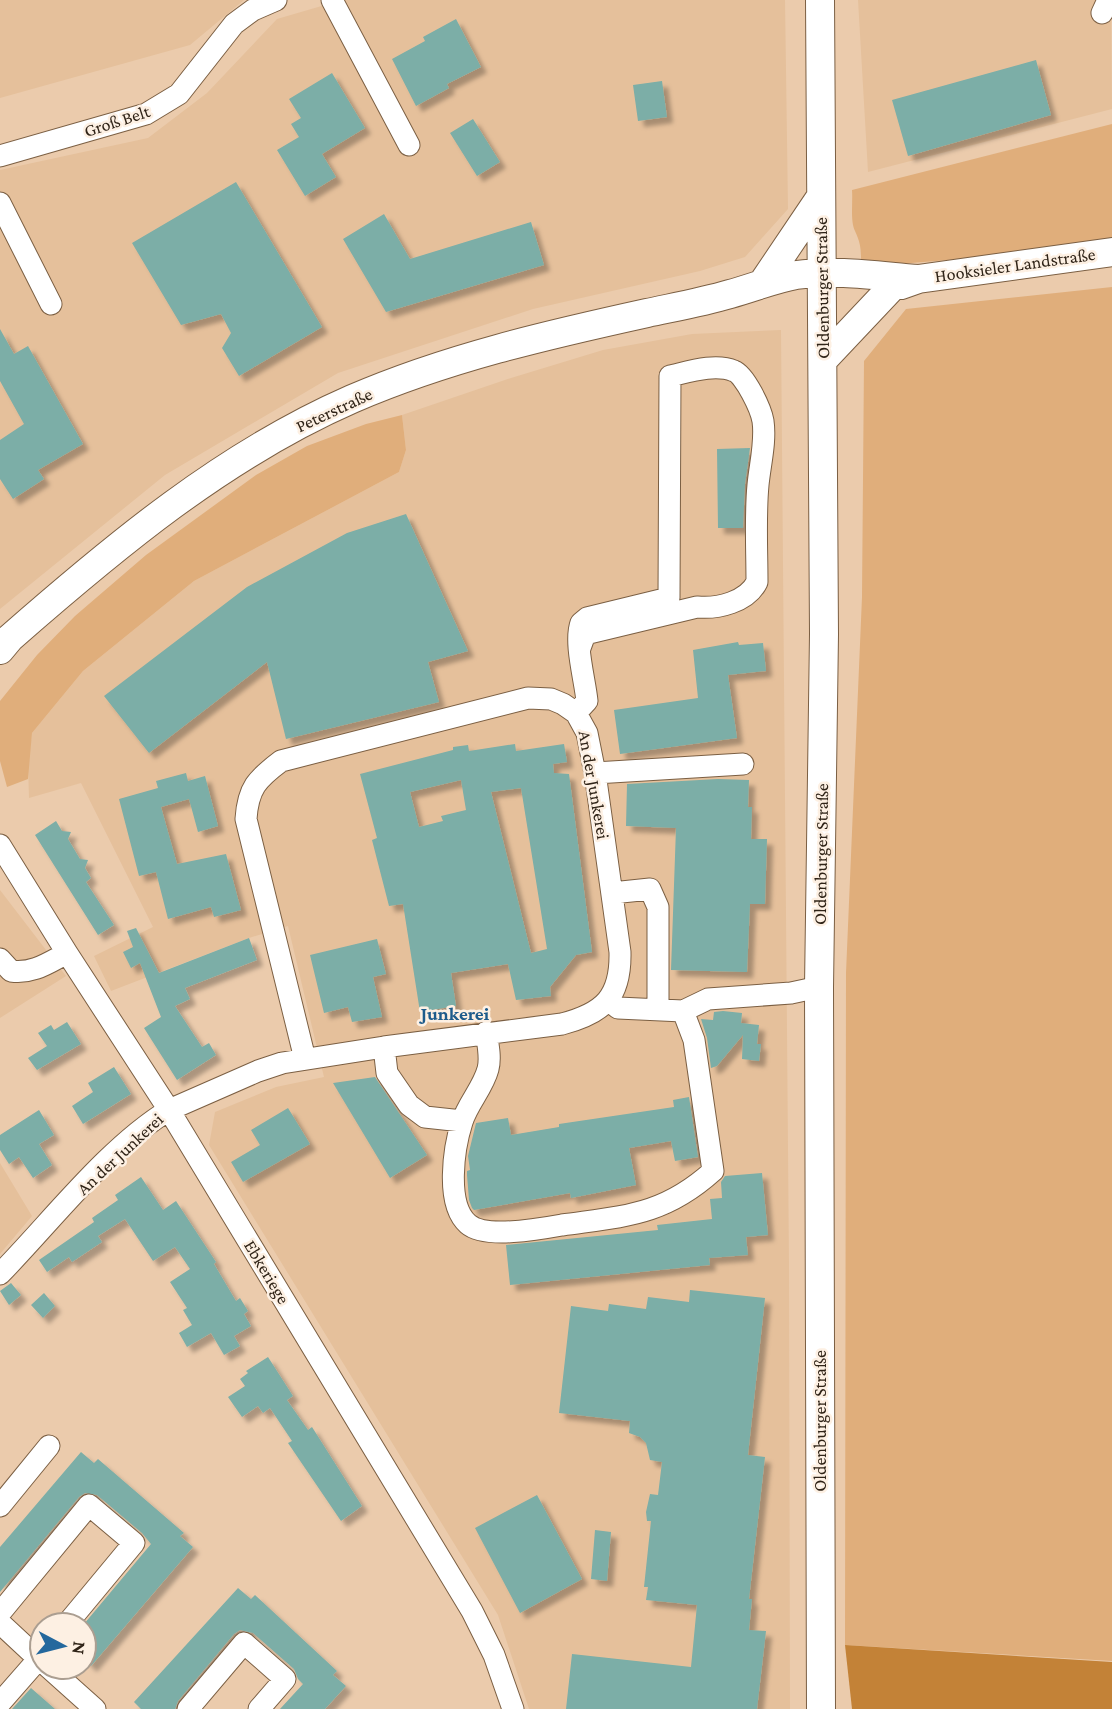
<svg xmlns="http://www.w3.org/2000/svg" width="1112" height="1709" viewBox="0 0 1112 1709" font-family="'Crimson Pro',serif">
<style>
.built{fill:#e5c09b}
.green{fill:#e0ae7b}
.forest{fill:#c38237}
.building{fill:#7baea7;fill-rule:evenodd;filter:url(#shadow)}
.lines{fill:none;stroke-linecap:round;stroke-linejoin:round}
.minor-casing{stroke:#7b5f43;stroke-width:23}
.major-casing{stroke:#7b5f43;stroke-width:30}
.minor{stroke:#fff;stroke-width:21}
.major{stroke:#fff;stroke-width:28}
.labels{text-anchor:middle;dominant-baseline:central;stroke-width:5;stroke-linejoin:round;paint-order:stroke}
.street-label{font-size:18px;fill:#2f2317;stroke:#fdf0e3}
.neighbourhood-label{font-size:19px;font-weight:bold;fill:#1d5b8b;stroke:#fdf0e3}
</style>
<defs>
<filter id="shadow"><feDropShadow dx="6" dy="6" stdDeviation="2" flood-color="#0004"/></filter>
</defs>
<rect width="100%" height="100%" fill="#ebcbac"/>
<!-- built -->
<path class="built" d="M0,0H244L190,45L0,98Z
M342,0H785L788,209L745,257L700,271L533,309L338,373L165,475L0,609V170L148,138L207,93L277,19Z
M858,0H1111L1112,109L868,172Z
M781,330L789,1265L790,1709H529L498,1615L209,1145L215,1112L276,1087L324,1077L288,926L249,938L111,991L94,956L153,927L81,783L29,798L28,765L32,733L83,671L194,581L399,472L406,450L402,415L511,378L603,350L692,334Z
M0,890L66,976L0,1018Z
M0,1163L32,1216L0,1254Z"/>
<!-- green -->
<path class="green" d="M1112,124V241L1033,253L887,265L861,264C861,249 861,244 855,231C850,221 853,202 852,190Z
M1112,287V1661L845,1645L846,973L862,597L864,361L906,309Z
M402,415L406,450L399,472L194,581L83,671L32,733L28,779L7,787L0,761V701L37,655L75,616L146,555L256,475L307,446L366,424Z"/>
<!-- forest -->
<path class="forest" d="M845,1645L1112,1662V1709H852Z"/>
<!-- building -->
<path class="building" d="M456,19L481,67L447,84L449,88L416,106L392,59L425,41L423,37Z
M1036,60L1051,115L908,156L892,100Z
M332,73L365,128L322,154L336,177L305,196L277,150L299,137L291,124L301,118L289,99Z
M662,81L667,117L638,121L633,85Z
M473,119L500,162L477,176L450,133Z
M236,182L322,327L239,376L222,348L231,333L221,314L181,325L132,243Z
M384,214L410,259L531,222L544,265L386,312L343,239Z
M0,329L14,354L28,346L83,444L38,470L44,479L13,499L0,479V440L24,424L0,381Z
M750,448L745,484L743,528H718L717,449Z
M406,514L468,651L428,662L439,702L286,739L267,662L149,753L104,696L247,587L347,533Z
M738,642L739,645L763,643L766,671L728,675L737,738L620,754L614,710L698,698L693,650Z
M515,744L516,751L564,744L567,762L553,764L554,773L569,774L592,952L576,955L550,987L551,996L516,1000L508,964L451,973L456,1006L420,1012L403,904L389,906L372,840L377,838L360,774L453,750V747L468,745L469,751ZM461,780L466,810L441,816L443,821L419,827L410,792ZM521,788L547,949L531,953L491,792Z
M186,773L188,781L205,776L218,826L198,832L189,799L161,807L177,864L226,854L241,910L214,917L211,907L168,919L156,872L139,876L119,799L158,788L156,781Z
M718,779L749,780L748,807H752L751,839H767L765,904H750L747,972L671,970L676,828L626,826L627,784Z
M56,821L62,831L71,832L68,839L80,859L88,860L85,868L91,878L86,882L114,925L98,935L35,835Z
M136,928L159,973L249,938L257,960L185,988L190,999L175,1006L202,1047L209,1043L216,1055L177,1080L144,1028L161,1017L140,963L131,968L123,952L133,947L127,931Z
M377,939L386,974L373,977L382,1017L352,1022L348,1007L324,1013L310,955Z
M723,1011L742,1013L741,1023L759,1025L757,1044H761L759,1061L742,1059L743,1035L717,1066L711,1068L707,1038L701,1019L713,1020L714,1012Z
M67,1022L81,1044L37,1070L28,1058L47,1046L38,1033L51,1025L54,1030Z
M114,1067L131,1094L83,1124L72,1106L93,1092L88,1083Z
M375,1077L427,1155L390,1178L333,1083Z
M689,1097L698,1157L675,1161L671,1141L629,1148L636,1185L571,1198L570,1193L474,1210L472,1208L469,1200L467,1175V1171L470,1170L468,1156L476,1123L508,1118L511,1135L559,1127V1124L674,1107L673,1100Z
M288,1108L310,1144L243,1182L231,1162L260,1145L251,1130Z
M39,1110L54,1135L39,1144L52,1165L33,1178L19,1157L9,1164L0,1150V1135Z
M762,1173L768,1235L746,1237L748,1255L709,1258L710,1265L510,1285L506,1245L658,1230L657,1225L712,1219L710,1199L722,1198L721,1182L725,1176Z
M141,1177L163,1210L176,1201L216,1262L214,1264L236,1301L240,1298L248,1311L244,1314L251,1326L234,1336L240,1346L224,1355L211,1333L187,1347L179,1333L192,1325L183,1310L187,1308L170,1282L190,1269L175,1247L153,1261L125,1219L98,1236L102,1242L72,1262L69,1257L47,1272L39,1260L94,1222L92,1218L118,1200L115,1195Z
M11,1283L21,1295L9,1305L0,1291Z
M690,1290L765,1298L748,1455L765,1457L749,1599H752L749,1630L766,1631L757,1709H566L572,1654L691,1667L697,1605L646,1600L648,1587H644L651,1521H647L646,1512L650,1494L658,1495L662,1462L650,1460L646,1443L640,1437L629,1433L630,1421L559,1413L571,1306L608,1311L609,1304L646,1309L648,1297L689,1302Z
M44,1293L55,1306L43,1318L31,1305Z
M268,1357L293,1396L287,1400L308,1430L312,1427L362,1506L341,1521L288,1443L292,1441L270,1408L263,1413L258,1406L242,1417L228,1397L245,1386L240,1379L248,1373L246,1371Z
M81,1452L94,1463L98,1459L184,1533L180,1536L193,1547L91,1666L84,1659V1624L151,1544L142,1533L97,1495L85,1493L79,1497L0,1592V1547Z
M537,1495L582,1579L520,1613L475,1528Z
M595,1530L611,1532L607,1581L591,1579Z
M238,1588L251,1599L255,1595L337,1671L333,1675L346,1686L325,1709H280L303,1684L298,1679L294,1669L253,1633L240,1630L234,1634L178,1701L175,1709H141L134,1702Z
M31,1688L55,1709H12Z"/>
<g class="lines">
<!-- minor casing -->
<g class="minor-casing">
<path id="minor" d="M332,0L409,145
M1102,13L1108,0
M0,156L146,114L179,94L234,24L253,10L276,0
M0,203L51,304
M576,713L587,701C585,680 574,642 581,623L587,618L669,598L670,376C688,372 715,363 734,371C745,375 761,409 763,421C766,442 760,464 758,485C755,517 757,550 757,582C747,602 718,609 697,607L589,633L584,637L580,648
M595,773L743,764
M0,845L67,953L169,1110L472,1611L494,1655L513,1709
M612,893L650,889L658,907V1009
M0,959L11,971C33,974 48,963 67,953
M683,1011L708,999L791,993L819,987
M486,1032C488,1044 491,1058 488,1069C483,1088 468,1103 462,1122C454,1147 445,1204 468,1224C485,1239 540,1229 562,1225C624,1216 663,1216 713,1171L694,1040L683,1011L618,1008L608,1000
M384,1047L387,1073L409,1105L425,1117L462,1121
M0,1274C51,1222 108,1147 169,1110L258,1071L282,1063L384,1047L562,1024C604,1013 621,997 620,952L595,773L587,733L576,713L563,704L551,699L528,698L281,761C257,779 248,788 246,819L305,1059
M0,1506L49,1446
M0,1613L89,1505L134,1543L66,1625
M0,1623L42,1662
M48,1667L95,1709
M0,1703L42,1655
M188,1709L244,1643L285,1679L259,1709"/>
</g>
<!-- major casing -->
<g class="major-casing">
<path id="major" d="M820,0L824,634L819,987L821,1709
M762,284L820,198
M901,285L918,279L1112,252
M824,359L891,288
M0,650L10,638C115,546 224,455 352,399C447,358 547,335 647,313C675,307 703,302 730,294C752,288 774,279 796,275C836,269 879,276 918,279"/>
</g>
<!-- minor -->
<use href="#minor" class="minor"/>
<!-- major -->
<use href="#major" class="major"/>
</g>
<g class="labels">
<!-- street labels -->
<g class="street-label">
<text transform="translate(117 121) rotate(-18)">Groß Belt</text>
<text transform="translate(1015 265) rotate(-8)">Hooksieler Landstraße</text>
<text transform="translate(822 288) rotate(-91)">Oldenburger Straße</text>
<text transform="translate(334 410) rotate(-25)">Peterstraße</text>
<text transform="translate(594 785) rotate(80)">An der Junkerei</text>
<text transform="translate(821 854) rotate(-89)">Oldenburger Straße</text>
<text transform="translate(120 1154) rotate(-43)">An der Junkerei</text>
<text transform="translate(267 1272) rotate(59)">Ebkeriege</text>
<text transform="translate(820 1421) rotate(-90)">Oldenburger Straße</text>
</g>
<!-- neighbourhood labels -->
<g class="neighbourhood-label">
<text x="455" y="1013">Junkerei</text>
</g>
</g>
<!-- north arrow -->
<g transform="translate(63 1646) rotate(97)"><circle r="33" fill="#fdf0e3" stroke="#ab9e91" stroke-width="2"/>
<path d="M0-5L12 26L0 18L-12 26Z" fill="#24689d"/>
<text y="-10" font-size="19" font-weight="bold" text-anchor="middle" fill="#2f2317">N</text>
</g>
</svg>
